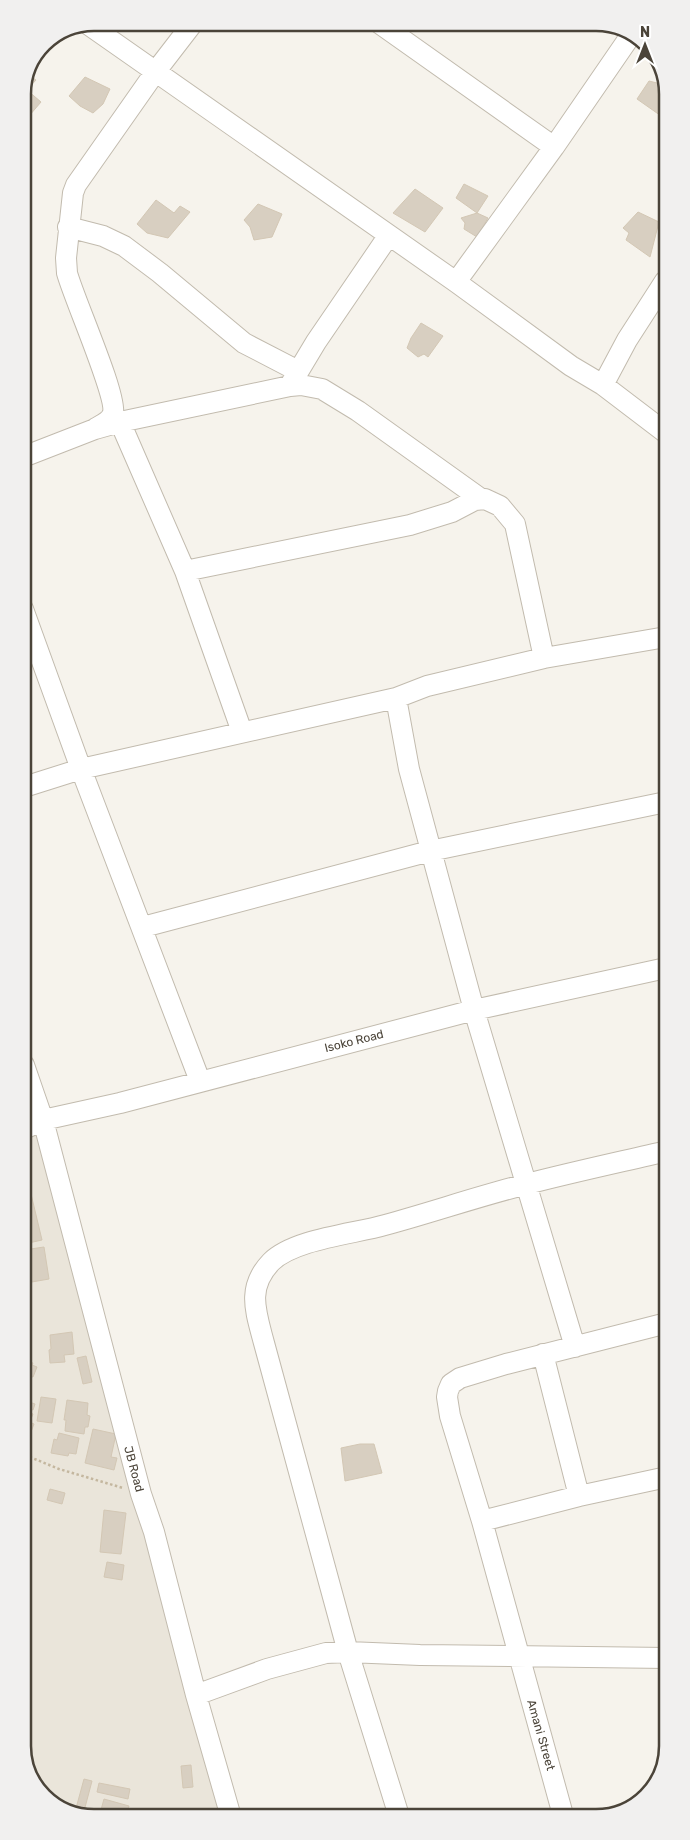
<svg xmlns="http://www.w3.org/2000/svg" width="690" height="1840" viewBox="0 0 690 1840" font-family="Rubik,sans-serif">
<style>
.residential{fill:#eae5da}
.building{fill:#d8cfc1;stroke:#d3c7b4}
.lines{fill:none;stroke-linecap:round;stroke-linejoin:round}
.minor-casing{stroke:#c2bbae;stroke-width:22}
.path{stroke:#c4b79f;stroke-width:2.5;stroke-dasharray:2.5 2.5;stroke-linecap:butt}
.minor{stroke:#fff;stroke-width:20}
.labels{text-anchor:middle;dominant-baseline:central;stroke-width:4;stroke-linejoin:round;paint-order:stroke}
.street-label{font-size:12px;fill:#4b4439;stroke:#fff}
.rim{fill:none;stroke:#4b4439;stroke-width:2.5}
</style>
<rect width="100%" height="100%" fill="#f6f3ec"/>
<!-- residential -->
<path class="residential" d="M44,1122L231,1817H89L50,1803L25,1765L24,1126Z"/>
<!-- building -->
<path class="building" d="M29,75L36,80L25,92L23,90Z
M85,77L110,89L103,104L93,113L80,106L69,96Z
M649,81L665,85L664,118L637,99Z
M27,90L41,102L29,116L23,113V96Z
M464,184L488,196L477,213L456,198Z
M415,189L443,208L425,232L393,213Z
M156,200L174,213L180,206L190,212L168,238L147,233L137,224Z
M258,204L282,214L272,237L254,240L250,227L244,220Z
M638,212L659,222L650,257L626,240L629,233L623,228Z
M477,213L488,218L477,237L464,229L465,223L461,218Z
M421,323L443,336L428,357L424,354L418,357L407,348L411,338Z
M31,1194L42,1240L24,1244V1234L30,1233L26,1217H24V1196Z
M44,1247L49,1279L26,1283L24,1250Z
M72,1332L74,1354L64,1355L65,1362L50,1363L49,1350L51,1349L50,1335Z
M86,1356L92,1382L83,1384L77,1358Z
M24,1360L33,1363L32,1365L37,1367L33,1377L24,1375Z
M41,1397L56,1399L52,1423L37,1421Z
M24,1400L35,1404L33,1410L25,1407Z
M67,1400L88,1403L87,1415L90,1416L88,1427H85L84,1434L65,1431L66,1420H64Z
M25,1410L33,1414L31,1419L25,1417Z
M25,1420L34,1424L29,1437L26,1436L25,1439Z
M93,1429L116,1434L111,1457L117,1458L114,1470L85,1463Z
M59,1433L79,1438L76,1454L69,1453L68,1456L51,1453L54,1439L57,1440Z
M360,1444H374L382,1473L345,1481L341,1448Z
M50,1489L65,1493L62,1504L47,1500Z
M104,1510L126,1513L121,1554L100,1552Z
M107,1562L124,1565L122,1580L104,1577Z
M191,1765L193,1787L183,1788L181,1766Z
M84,1779L92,1781L83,1815L75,1812Z
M99,1783L130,1789L128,1799L97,1792Z
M104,1799L129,1806L126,1817H99Z"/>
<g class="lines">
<!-- minor casing -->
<g class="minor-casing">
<path id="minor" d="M379,23L554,147
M89,25L456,282L571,366L603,385L666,433
M68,227L103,236L124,246L160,273L244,343L298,371
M456,282L554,147L631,35
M292,382L316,342L389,235
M603,385L627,340L665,281
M120,422L185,571L242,732
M96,428C103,424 111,421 113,413C117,395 74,299 67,273L66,258L73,193L76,185L156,71L193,23
M23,457L95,429L120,422L290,386L301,385L322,389L358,411L481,499
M185,571L410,525L452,512L475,500L485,499L500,506L515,524L544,658
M23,609L81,769L200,1081
M396,698L409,769L474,1010L575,1347
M24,787L81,769L396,698L427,686L544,658L666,637
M143,927L430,851L666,802
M24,1065L43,1120L141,1494L154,1532L196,1695L231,1817
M24,1129L43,1120L120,1103L474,1010L666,968
M543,1354L579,1496
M482,1521L579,1496L667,1477
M196,1695L267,1669L326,1653L348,1652L420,1655L667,1658
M563,1815L482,1521L450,1416L447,1397L448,1391L451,1384L460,1378L506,1364L667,1323
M399,1816L348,1652L264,1343C256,1312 246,1288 271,1262C294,1239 354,1234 385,1225C433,1212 479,1196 527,1184C573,1172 620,1162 667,1151"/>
</g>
<!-- path -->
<path class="path" d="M25,1455L59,1469L123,1488"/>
<!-- minor -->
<use href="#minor" class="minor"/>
</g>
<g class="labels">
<!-- street labels -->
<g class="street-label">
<text transform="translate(354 1041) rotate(-14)">Isoko Road</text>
<text transform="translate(134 1469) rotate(75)">JB Road</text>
<text transform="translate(541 1735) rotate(74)">Amani Street</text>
</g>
</g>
<!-- crop -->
<path d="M0 0H690V1840H0ZM94 31H596A63 63 0 0 1 659 94V1746A63 63 0 0 1 596 1809H94A63 63 0 0 1 31 1746V94A63 63 0 0 1 94 31Z" fill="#f1f0ef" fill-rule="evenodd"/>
<path class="rim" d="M94 31H596A63 63 0 0 1 659 94V1746A63 63 0 0 1 596 1809H94A63 63 0 0 1 31 1746V94A63 63 0 0 1 94 31Z"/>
<!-- north arrow -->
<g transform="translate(645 45)" stroke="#ffffff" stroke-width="4" paint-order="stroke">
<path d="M0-4L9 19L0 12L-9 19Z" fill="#4b4439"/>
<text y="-8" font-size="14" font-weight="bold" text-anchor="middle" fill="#4b4439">N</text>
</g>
</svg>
